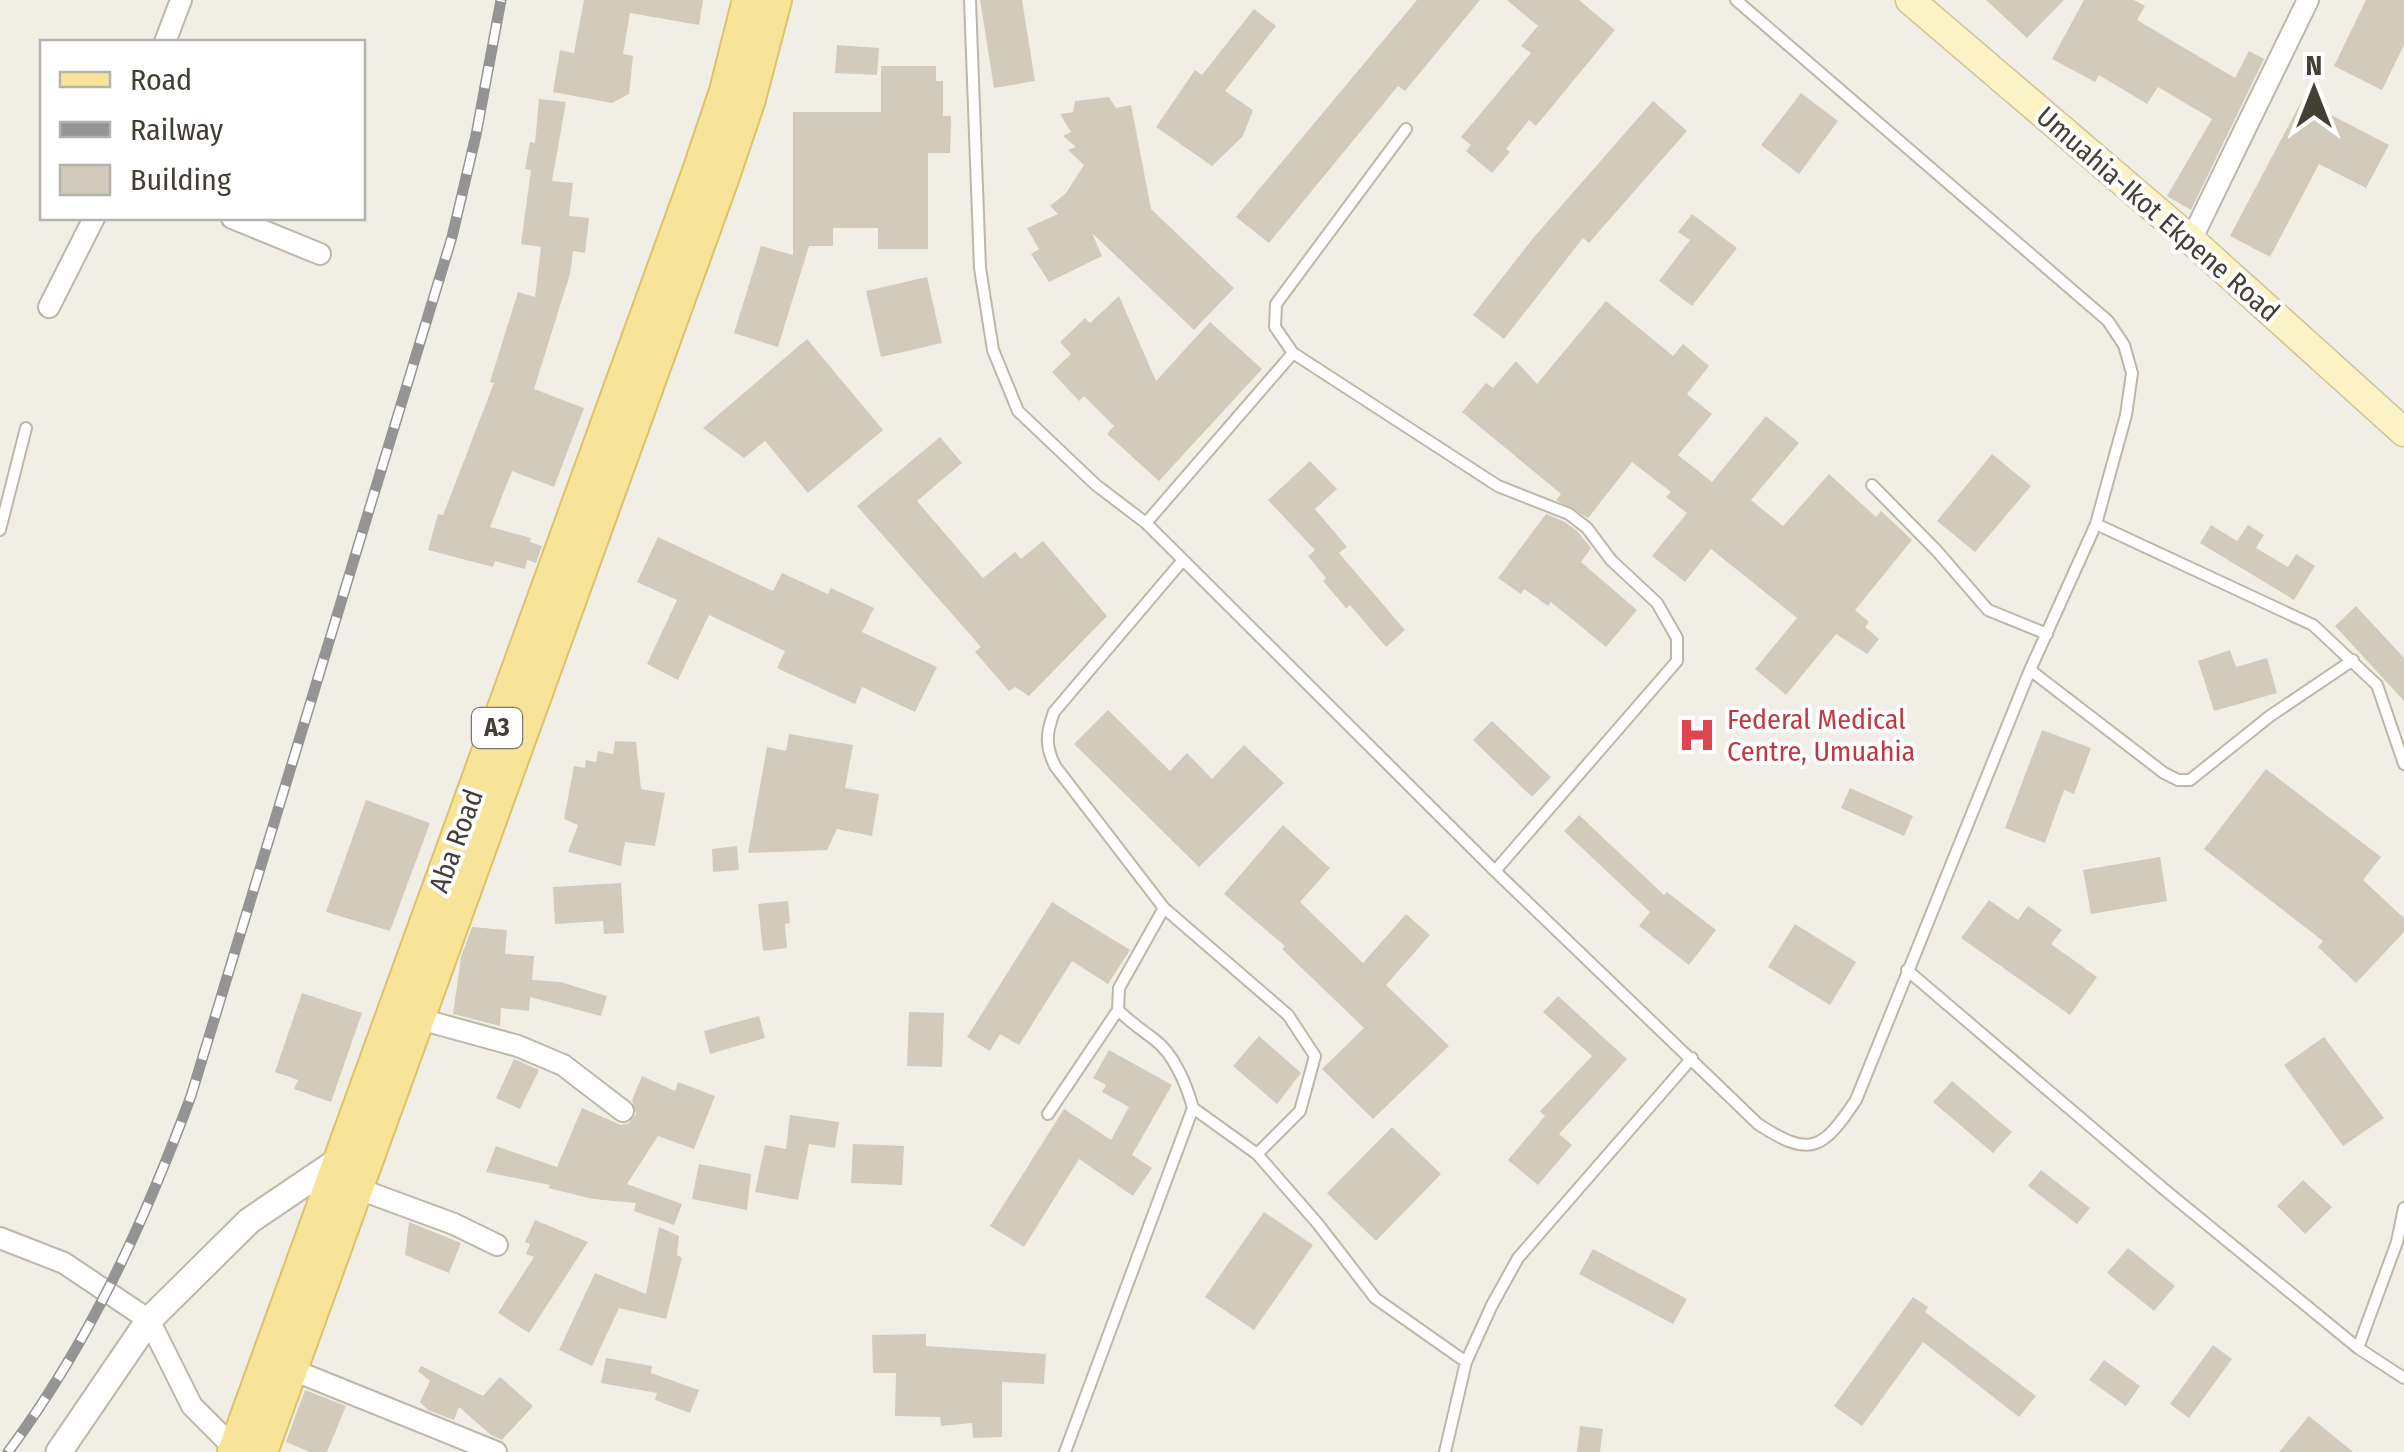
<svg xmlns="http://www.w3.org/2000/svg" width="2404" height="1452" viewBox="0 0 2404 1452" font-family="'Fira Sans Condensed',sans-serif">
<style>
.building{fill:#d2cbbb}
.lines{fill:none;stroke-linecap:round;stroke-linejoin:round}
.service-casing{stroke:#bcb7a8;stroke-width:14}
.minor-casing{stroke:#bcb7a8;stroke-width:24}
.tertiary-casing{stroke:#bcb7a8;stroke-width:29}
.secondary-casing{stroke:#cfc497;stroke-width:31}
.primary-casing{stroke:#dcc269;stroke-width:34}
.service{stroke:#fff;stroke-width:10}
.minor{stroke:#fff;stroke-width:20}
.tertiary{stroke:#fff;stroke-width:25}
.secondary{stroke:#fbf2c5;stroke-width:28}
.primary{stroke:#f8e498;stroke-width:30}
.rail-casing{stroke:#949494;stroke-width:11}
.rail{stroke:#fff;stroke-width:8;stroke-dasharray:22;stroke-linecap:butt}
.labels{text-anchor:middle;dominant-baseline:central;stroke-width:8;stroke-linejoin:round;paint-order:stroke}
.shield{fill:#fff;stroke:#7b7972;stroke-width:2.5}
.shield-label{font-size:25px;font-weight:bold;fill:#433f35}
.street-label{font-size:28px;fill:#433f35;stroke:#fff}
.health-label{font-size:28px;fill:#be3a42;stroke:#fff;text-anchor:start}
</style>
<rect width="100%" height="100%" fill="#f1efe5"/>
<!-- building -->
<path class="building" d="M584,0H703L699,25L630,13L623,54L633,56L629,94L612,103L553,92L560,50L574,53Z
M980,0H1022L1035,81L994,88Z
M1417,0H1480L1405,91L1398,86L1269,243L1236,217Z
M1507,0H1579L1615,30L1536,126L1529,120L1506,149L1510,152L1492,173L1466,151L1471,145L1461,137L1531,53L1521,46L1538,26Z
M1986,0H2064L2027,38Z
M2084,0H2134L2145,6L2137,20L2235,78L2249,51L2264,59L2191,210L2167,196L2212,119L2158,87L2147,104L2099,75L2095,82L2052,59Z
M2366,0H2404V45L2382,90L2334,66Z
M1254,9L1276,26L1225,91L1253,110L1243,136L1212,166L1156,127L1195,70L1202,75Z
M837,45L879,48L877,75L835,73Z
M881,66H936V81H943V116H951L950,153H928V249H878V228H833V246H809L778,347L734,333L761,246L793,255V112H881Z
M1801,93L1838,121L1799,174L1761,145Z
M1109,97L1116,108L1131,105L1151,209L1234,288L1194,330L1092,233L1102,256L1049,282L1031,254L1039,249L1027,228L1058,214L1050,206L1066,193L1084,165L1068,150L1076,147L1063,136L1071,132L1060,114L1073,112L1075,101Z
M539,99L566,102L552,181L573,183L569,216L589,218L585,253L573,251L570,274L534,389L584,408L554,487L512,471L490,527L531,538L530,542L542,546L536,563L527,560L525,569L495,561L493,567L428,550L438,514L443,515L494,383L490,382L518,292L535,297L541,247L521,244L531,170L525,169L530,142L535,143Z
M2302,100L2389,145L2366,188L2319,164L2270,257L2230,236Z
M1653,101L1687,131L1589,243L1583,238L1504,339L1473,315L1534,237Z
M1692,214L1737,248L1692,306L1659,281L1690,240L1678,232Z
M927,277L942,343L881,357L866,291Z
M1119,296L1156,381L1210,322L1262,369L1159,481L1107,434L1114,426L1084,396L1079,401L1052,372L1071,354L1060,342L1085,318L1090,323Z
M1606,301L1673,356L1683,344L1709,366L1687,394L1712,414L1678,455L1712,482L1766,416L1799,443L1751,500L1783,526L1829,474L1876,517L1881,511L1912,540L1855,610L1869,622L1865,627L1879,639L1867,654L1836,634L1786,695L1755,669L1797,618L1711,549L1685,582L1652,556L1687,513L1666,497L1671,492L1632,462L1588,518L1556,500L1561,494L1462,412L1486,383L1493,388L1516,361L1537,384Z
M807,339L883,430L808,493L765,441L744,458L703,428Z
M940,437L962,463L917,501L983,578L1015,552L1021,559L1043,541L1107,616L1029,696L1015,687L1009,691L975,652L981,647L857,506Z
M1992,454L2031,486L1975,552L1937,521Z
M1310,461L1337,489L1315,509L1347,547L1339,553L1405,630L1386,647L1350,605L1346,608L1323,581L1326,578L1308,556L1315,550L1268,500Z
M1546,514L1565,522L1577,531L1591,548L1581,562L1637,610L1606,647L1551,602L1548,606L1524,589L1521,594L1498,578Z
M2211,525L2237,541L2248,525L2264,535L2256,548L2288,567L2296,554L2315,566L2294,600L2200,543Z
M658,537L773,591L782,573L828,594L831,588L874,608L862,632L937,667L915,712L862,687L855,704L777,668L785,651L709,615L678,680L647,664L677,600L637,582Z
M2356,606L2404,658V701L2335,626Z
M2230,650L2236,667L2267,658L2277,693L2214,711L2198,661Z
M1108,710L1170,771L1187,753L1212,779L1244,745L1284,783L1199,867L1074,744Z
M1492,721L1551,777L1532,797L1473,740Z
M2042,730L2091,748L2074,794L2064,790L2045,843L2005,828Z
M789,734L853,745L845,788L879,794L872,836L837,829L827,850L748,853L767,747L786,751Z
M615,741L636,742L641,789L665,793L655,846L625,842L621,866L568,852L578,825L564,819L574,766L585,768L586,760L596,762L598,751L613,754Z
M2266,769L2381,857L2363,880L2404,918V932L2356,983L2318,947L2323,941L2204,849Z
M1850,788L1913,816L1904,836L1841,808Z
M366,800L430,823L390,931L326,912Z
M1579,815L1664,895L1667,892L1716,930L1689,965L1639,926L1650,912L1564,831Z
M1283,825L1330,868L1300,902L1363,963L1406,914L1430,935L1386,985L1449,1046L1373,1119L1322,1069L1364,1028L1282,949L1285,946L1224,894Z
M737,846L739,870L713,872L712,849Z
M2160,857L2167,901L2091,914L2083,870Z
M621,883L624,933L604,934L603,921L555,924L553,887Z
M1989,900L2018,920L2028,906L2062,930L2051,944L2097,977L2070,1015L1961,938Z
M788,901L790,923L785,924L787,948L763,951L758,904Z
M1052,902L1130,950L1108,984L1072,961L1019,1045L1000,1034L990,1051L967,1037Z
M1795,924L1856,962L1830,1005L1768,967Z
M472,927L507,930L505,954L534,956L532,980L560,982L607,996L601,1016L530,997L529,1011L501,1008L500,1026L453,1014L461,957Z
M302,993L362,1013L331,1102L294,1089L298,1080L275,1072Z
M1558,996L1627,1059L1559,1134L1572,1145L1538,1185L1508,1160L1545,1116L1540,1111L1592,1056L1543,1012Z
M909,1012L944,1013L942,1067L907,1066Z
M759,1016L765,1038L710,1054L704,1031Z
M1259,1036L1301,1073L1277,1104L1233,1066Z
M2324,1037L2384,1118L2343,1146L2284,1065Z
M1109,1050L1172,1085L1132,1155L1152,1168L1133,1196L1079,1159L1024,1247L990,1226L1064,1109L1111,1140L1129,1107L1102,1092L1106,1085L1093,1078Z
M514,1059L539,1070L520,1109L496,1098Z
M642,1076L675,1091L678,1082L715,1096L694,1149L658,1136L627,1184L682,1204L674,1225L634,1211L636,1203L593,1199L548,1188L550,1185L486,1172L496,1146L557,1167L582,1108L621,1125L629,1123L636,1114L632,1100Z
M1952,1081L2012,1132L1993,1153L1933,1102Z
M790,1115L839,1122L835,1148L809,1144L798,1200L755,1192L765,1145L786,1149Z
M1392,1127L1441,1174L1376,1241L1327,1193Z
M853,1144L904,1146L902,1185L851,1183Z
M699,1164L751,1174L747,1210L692,1199Z
M2041,1170L2090,1208L2077,1224L2028,1186Z
M2303,1180L2332,1207L2305,1234L2277,1206Z
M1264,1212L1313,1245L1254,1330L1205,1297Z
M535,1220L588,1242L529,1333L498,1313L534,1257L526,1254L530,1244L525,1242Z
M409,1222L461,1243L449,1273L405,1255Z
M659,1227L679,1236L677,1255L682,1258L666,1319L619,1308L592,1366L559,1350L595,1273L646,1294Z
M2128,1248L2175,1286L2154,1311L2107,1273Z
M1593,1249L1687,1299L1673,1324L1579,1274Z
M1913,1297L1928,1307L1925,1312L2036,1396L2019,1417L1923,1342L1862,1426L1834,1406Z
M926,1334V1346L1046,1354L1044,1384L1002,1382V1437L973,1438L972,1423L941,1426L940,1417L895,1416L896,1373H873L872,1335Z
M2213,1345L2232,1359L2189,1418L2170,1404Z
M606,1358L652,1366L651,1373L699,1390L690,1413L655,1400L657,1393L601,1383Z
M2104,1360L2140,1386L2126,1406L2089,1380Z
M421,1366L483,1396L500,1377L533,1406L502,1440L491,1435L459,1407L454,1420L428,1410L420,1402L430,1381L418,1371Z
M305,1390L346,1406L327,1452H310L286,1442Z
M2309,1416L2353,1452H2279Z
M1580,1426L1603,1429L1600,1452H1577Z"/>
<g class="lines">
<!-- service casing -->
<g class="service-casing">
<path id="service" d="M970,0L980,268L993,350L1018,411L1096,485L1146,523L1495,871L1758,1124C1811,1159 1823,1149 1856,1100L2030,670L2096,524L2126,415L2132,373L2124,345L2108,321L1736,0
M1406,129L1276,304L1275,327L1293,353L1498,486L1569,514L1587,528L1611,560L1657,603L1677,638V661L1495,871
M1872,485L1937,551L1988,610L2047,634
M1146,523L1293,353
M2096,524L2313,625L2377,685L2404,764
M0,530L26,428
M2030,670L2164,773L2178,780H2190L2270,716L2353,660
M1164,908L1288,1015L1315,1056L1300,1111L1257,1154
M1907,970L2165,1190L2358,1348L2404,1378
M1193,1108L1257,1154L1318,1224L1375,1298L1466,1362
M1048,1114L1118,1010
M2358,1348L2397,1242L2404,1208
M1065,1452L1193,1108C1187,1086 1174,1054 1155,1040C1142,1030 1130,1022 1118,1010L1119,988L1164,908L1055,766C1045,745 1046,734 1054,712L1183,560
M1445,1452L1466,1362L1492,1305L1518,1258L1692,1058"/>
</g>
<!-- minor casing -->
<g class="minor-casing">
<path id="minor" d="M165,42L181,0
M232,218L320,254
M2191,240L2308,0
M49,307L94,218
M420,1019L518,1046L563,1065L623,1111
M359,1189L454,1224L497,1245
M0,1238L64,1263L149,1320L192,1406L235,1449
M293,1370L496,1452"/>
</g>
<!-- tertiary casing -->
<g class="tertiary-casing">
<path id="tertiary" d="M59,1452L149,1320L249,1221L342,1158"/>
</g>
<!-- secondary casing -->
<g class="secondary-casing">
<path id="secondary" d="M1910,0L2191,240L2404,432"/>
</g>
<!-- primary casing -->
<g class="primary-casing">
<path id="primary" d="M233,1452L697,174L725,91L748,0
M262,1452L722,182L750,99L776,0"/>
</g>
<!-- service -->
<use href="#service" class="service"/>
<!-- minor -->
<use href="#minor" class="minor"/>
<!-- tertiary -->
<use href="#tertiary" class="tertiary"/>
<!-- secondary -->
<use href="#secondary" class="secondary"/>
<!-- primary -->
<use href="#primary" class="primary"/>
<!-- rail casing -->
<g class="rail-casing">
<path id="rail" d="M8,1452C89,1343 144,1223 191,1096L452,237L476,135L501,0"/>
</g>
<!-- rail -->
<use href="#rail" class="rail"/>
</g>
<!-- icons -->
<defs>
<g id="hospital-bare" transform="scale(3)"><path d="M-5-5h3v3.5h4V-5h3V5h-3V1.5h-4V5h-3Z" fill="#e0444e" stroke="#fff" stroke-width="2.5" paint-order="stroke"/></g>
</defs>
<g fill-rule="evenodd">
<use href="#hospital-bare" x="1697" y="735"/>
</g>
<g class="labels">
<!-- shield labels -->
<rect class="shield" x="472" y="708" width="50" height="40" rx="8"/>
<g class="shield-label">
<text x="497" y="728">A3</text>
</g>
<!-- street labels -->
<g class="street-label">
<text transform="translate(2158 214) rotate(41)">Umuahia-Ikot Ekpene Road</text>
<text transform="translate(456 841) rotate(-70)">Aba Road</text>
</g>
<!-- health labels -->
<g class="health-label">
<text x="1727" y="719">Federal Medical<tspan x="1727" dy="32">Centre, Umuahia</tspan></text>
</g>
</g>
<!-- legend -->
<rect x="40" y="40" width="325" height="180" fill="#ffffff" stroke="#b4b2ae" stroke-width="2.5"/>
<rect x="60" y="72" width="50" height="15" fill="#f8e498" stroke="#b4b2ae" stroke-width="2.5"/>
<text x="130" y="90" font-size="30" fill="#433f35">Road</text>
<rect x="60" y="122" width="50" height="15" fill="#949494" stroke="#b4b2ae" stroke-width="2.5"/>
<text x="130" y="140" font-size="30" fill="#433f35">Railway</text>
<rect x="60" y="165" width="50" height="30" fill="#d2cbbb" stroke="#b4b2ae" stroke-width="2.5"/>
<text x="130" y="190" font-size="30" fill="#433f35">Building</text>
<!-- north arrow -->
<g transform="translate(2314 90)" stroke="#ffffff" stroke-width="8" paint-order="stroke">
<path d="M0-8L18 38L0 25L-18 38Z" fill="#433f35"/>
<text y="-15" font-size="28" font-weight="bold" text-anchor="middle" fill="#433f35">N</text>
</g>
</svg>
